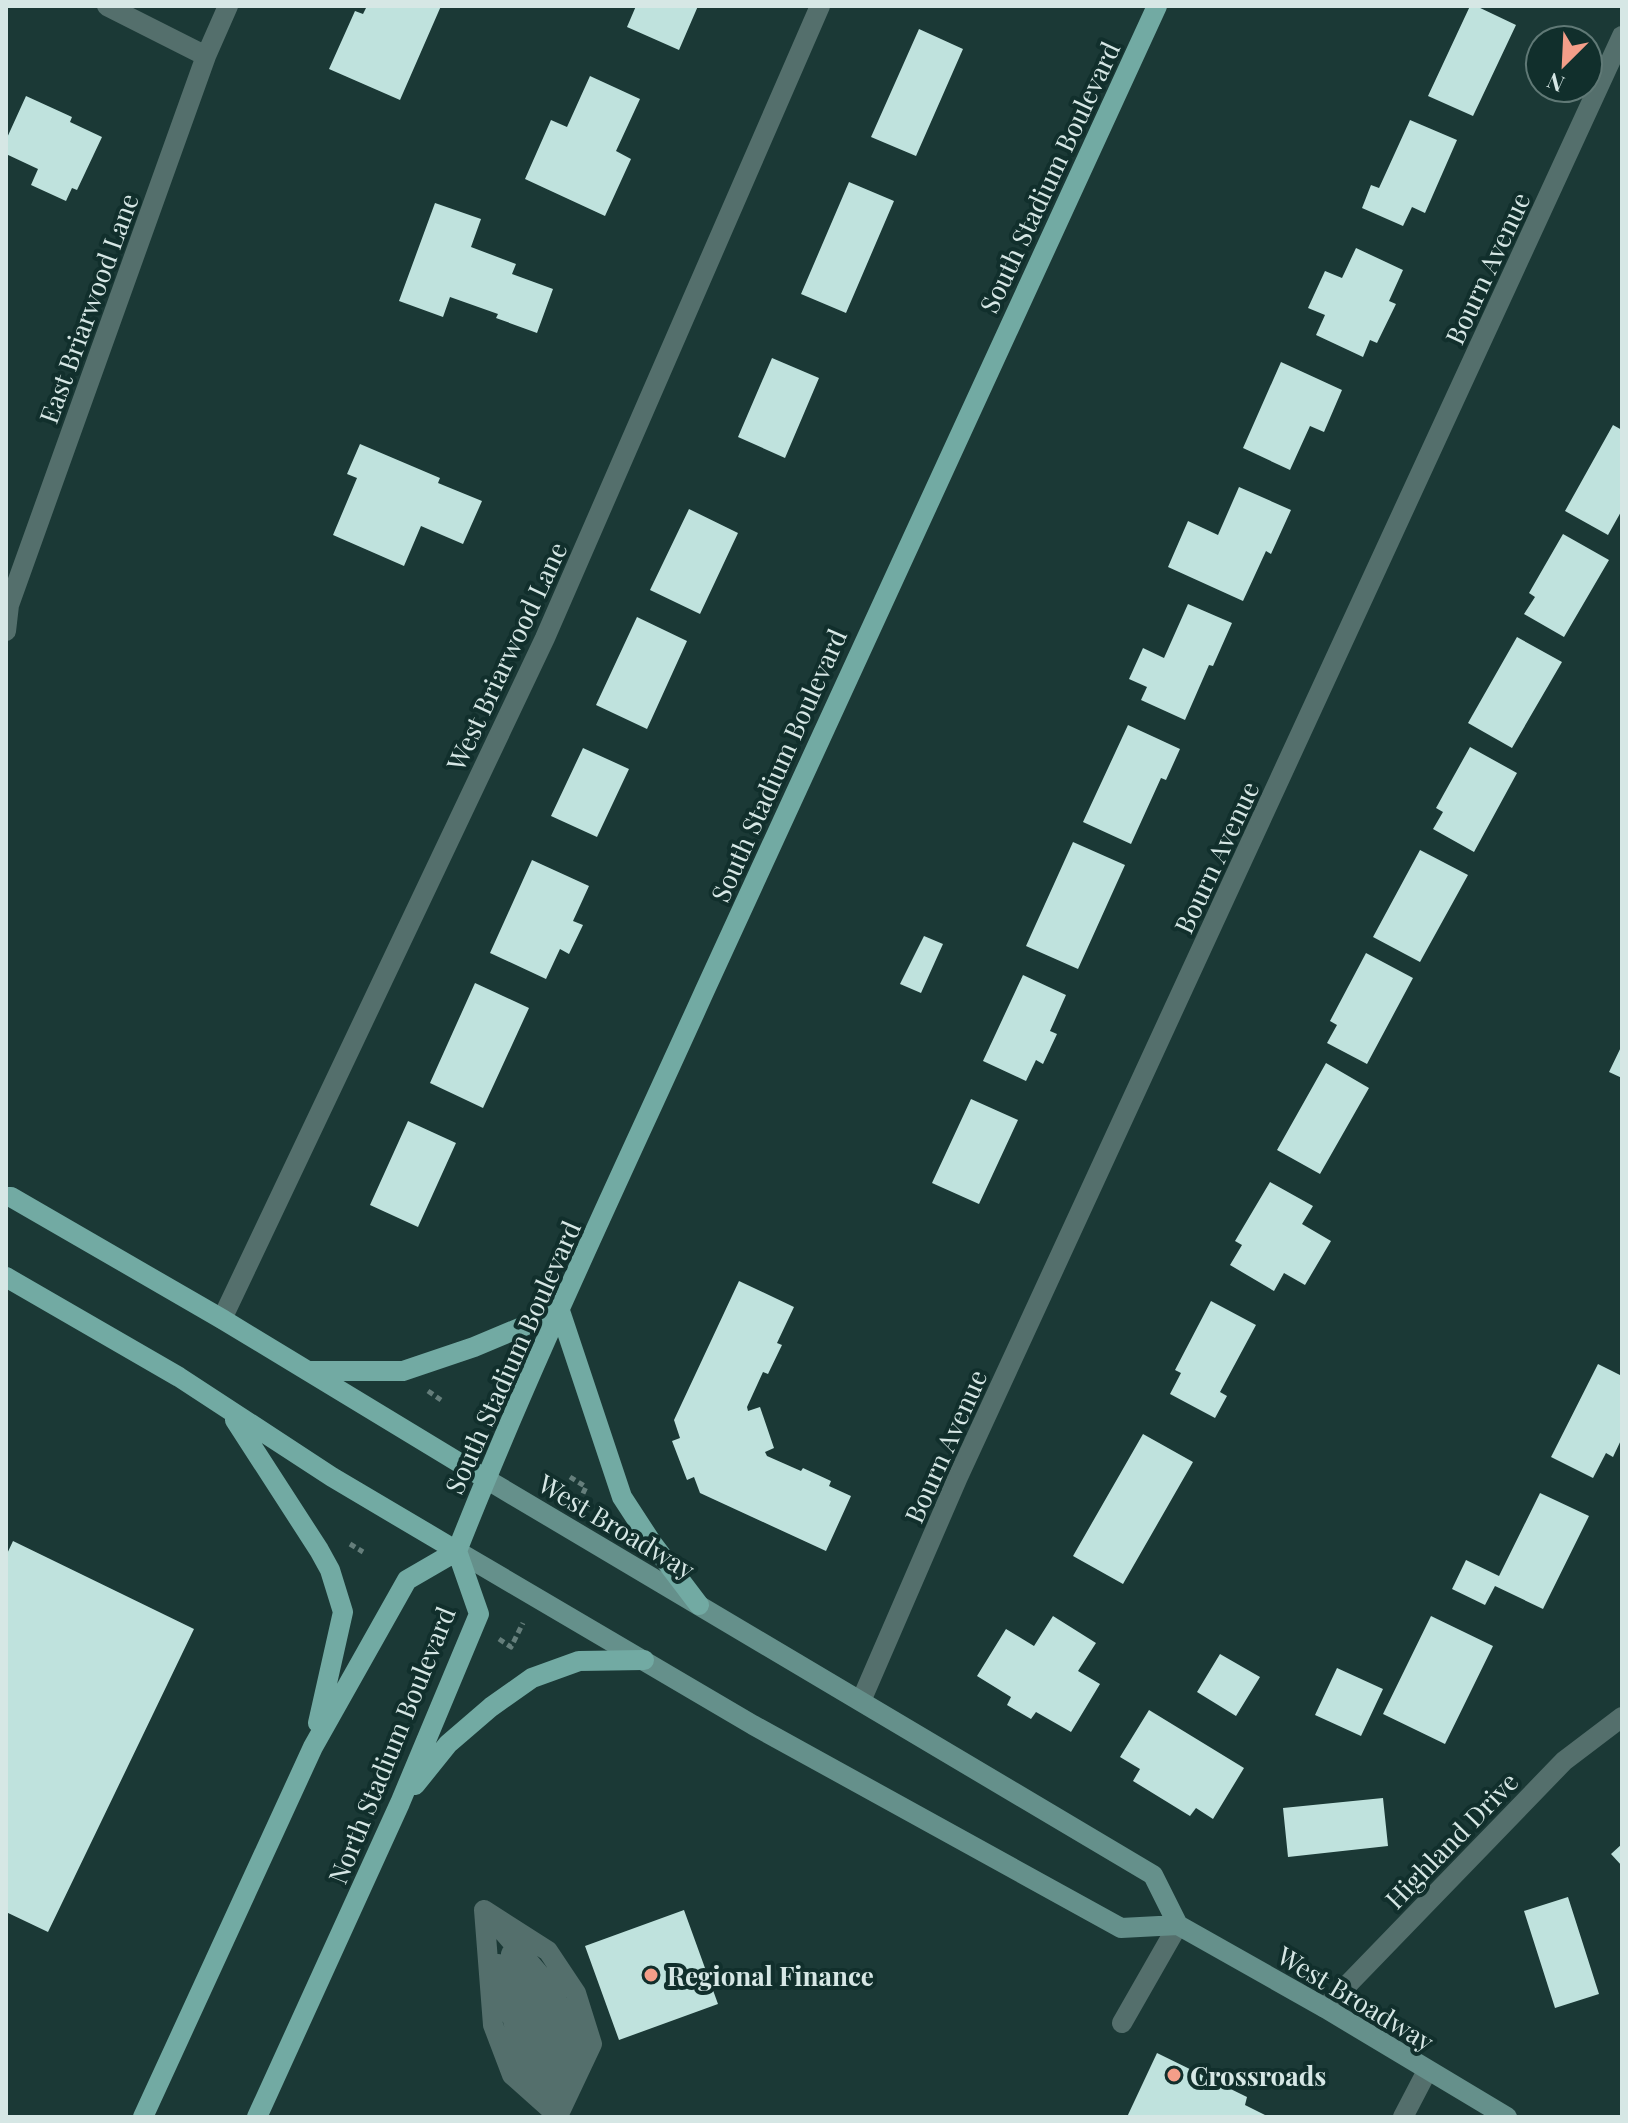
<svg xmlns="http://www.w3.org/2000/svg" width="1628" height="2123" viewBox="0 0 1628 2123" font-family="'Playfair Display',serif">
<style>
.building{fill:#bfe2dd}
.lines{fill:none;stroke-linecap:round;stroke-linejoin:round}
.path{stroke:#657e7b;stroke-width:5;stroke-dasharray:6 4;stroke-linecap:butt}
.service{stroke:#546f6c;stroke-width:20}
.minor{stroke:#546f6c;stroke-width:20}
.secondary{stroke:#65908b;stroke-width:20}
.primary{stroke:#72aaa3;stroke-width:20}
.poi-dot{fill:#f49e89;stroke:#112f2c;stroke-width:3}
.labels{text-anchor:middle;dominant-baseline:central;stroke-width:8;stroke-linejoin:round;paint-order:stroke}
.street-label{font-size:26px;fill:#d6e7e5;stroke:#112f2c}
.poi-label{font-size:26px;font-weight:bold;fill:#d6e7e5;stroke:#112f2c;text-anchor:start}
</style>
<rect width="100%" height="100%" fill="#1b3936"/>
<!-- building -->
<path class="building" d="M367,6H441L400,100L329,69L355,11L363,14Z
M636,6H698L679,50L627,27Z
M1470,6H1476L1516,25L1473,116L1428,96Z
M919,29L963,49L916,156L871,137Z
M590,76L640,99L616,151L631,159L605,216L525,179L551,120L567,127Z
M26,96L72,117L70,122L102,137L77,190L72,188L66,201L31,185L38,169L6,154V140Z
M1410,120L1457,140L1425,213L1412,207L1403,226L1362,208L1371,185L1379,188Z
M849,182L894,201L846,313L801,294Z
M435,203L481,219L471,247L516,264L512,274L553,289L537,333L496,318L498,314L450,297L443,317L399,301Z
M1356,248L1403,270L1389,301L1396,304L1377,343L1370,340L1363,357L1316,335L1325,315L1308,308L1325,271L1342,278Z
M772,358L819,378L785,458L738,437Z
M1281,362L1342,390L1324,432L1310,426L1290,470L1243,448Z
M1613,425L1622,430V510L1608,535L1565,511Z
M360,444L440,478L438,483L482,501L463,544L421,526L404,566L333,535L357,478L347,474Z
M1239,487L1291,510L1271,554L1266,551L1243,601L1168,567L1188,521L1218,535Z
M689,509L738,533L700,614L650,590Z
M1563,534L1609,560L1564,637L1524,614L1535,597L1529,593Z
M1188,604L1232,623L1213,666L1209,665L1185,720L1141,700L1147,687L1129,679L1143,648L1164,658Z
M637,617L687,641L647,729L596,705Z
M1517,637L1562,662L1512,748L1468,723Z
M1128,725L1180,749L1166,780L1161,778L1131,844L1083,822Z
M1470,747L1517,773L1474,852L1433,829L1443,812L1436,808Z
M583,748L629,769L597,837L551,816Z
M1073,842L1125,865L1078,969L1026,946Z
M1420,850L1468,875L1420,962L1373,937Z
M532,860L589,886L573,921L583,925L569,954L560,949L546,979L490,953Z
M924,936L943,944L921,993L900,984Z
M1366,953L1413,978L1367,1064L1327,1043L1337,1025L1330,1021Z
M1023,975L1066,995L1050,1031L1057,1034L1043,1064L1036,1060L1026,1081L983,1061Z
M475,983L529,1008L483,1108L430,1083Z
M1622,1045V1078L1609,1072Z
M1326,1063L1369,1088L1320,1174L1277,1150Z
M971,1099L1018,1120L979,1204L932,1183Z
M408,1121L456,1143L418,1227L370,1205Z
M1270,1182L1313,1206L1302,1224L1331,1241L1305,1285L1284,1273L1274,1291L1230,1265L1242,1245L1235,1241Z
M739,1281L794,1307L777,1343L782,1345L768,1374L763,1372L747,1407L748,1411L760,1407L774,1448L765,1452L767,1456L801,1471L803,1468L831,1481L829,1486L851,1496L826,1551L700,1493L694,1477L687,1480L672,1441L680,1438L674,1420Z
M1211,1301L1256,1325L1220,1392L1227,1396L1215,1418L1170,1394L1181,1373L1175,1370Z
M1598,1364L1622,1376V1438L1613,1457L1606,1453L1593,1478L1551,1457Z
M1143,1434L1193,1462L1123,1584L1073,1556Z
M1540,1493L1589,1516L1543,1609L1495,1586L1485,1605L1452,1589L1466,1560L1499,1576Z
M13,1541L194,1629L48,1932L6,1912V1556Z
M1053,1616L1096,1643L1078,1671L1100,1684L1071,1732L1036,1712L1031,1719L1007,1705L1011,1697L977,1676L1006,1629L1034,1646Z
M1431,1616L1493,1646L1445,1744L1383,1714Z
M1220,1654L1260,1677L1236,1716L1197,1692Z
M1337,1668L1383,1689L1361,1736L1315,1715Z
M1149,1710L1244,1768L1213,1819L1196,1808L1190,1816L1133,1781L1140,1769L1120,1757Z
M1383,1798L1388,1846L1288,1857L1283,1808Z
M1622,1844V1866L1611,1854Z
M1568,1897L1599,1994L1555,2008L1524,1911Z
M684,1910L718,2004L619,2040L585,1946Z
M1157,2053L1247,2097L1245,2105L1269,2117H1127Z"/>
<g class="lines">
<!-- path -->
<path class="path" d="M428,1391L441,1400
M570,1477L586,1487L578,1504
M350,1544L363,1552
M499,1639L511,1647L523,1623"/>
<!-- service -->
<path class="service" d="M484,1910L548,1951L576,1993L592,2044L558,2116
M484,1910L493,2025L512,2075L558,2116
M500,1928L553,1990L575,2044L568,2075
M511,1954C532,1990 565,2035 561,2078
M498,1964C510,2011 519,2053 545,2095
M513,1980L541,2054L552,2093
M1122,2023L1178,1925
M1403,2117L1427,2071"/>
<!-- minor -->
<path class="minor" d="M107,6L206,56
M6,631L9,605L206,56L228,6
M222,1319L545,638L820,6
M861,1701L958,1477L1622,36
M1325,2008L1564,1761L1622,1717"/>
<!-- secondary -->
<path class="secondary" d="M486,1479L1153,1875L1178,1925
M457,1551L753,1725L1121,1928L1178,1925L1325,2008L1507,2117"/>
<!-- primary -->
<path class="primary" d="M6,1197H11L222,1319L486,1479
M6,1277L179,1377L332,1477L457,1551
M560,1311L622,1497L652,1543L699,1605
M308,1371H403L474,1347L560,1311
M235,1420L319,1550L330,1570L343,1612L318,1723
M457,1551C532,1361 621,1176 705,990C854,661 1005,333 1157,6
M415,1785L448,1744L491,1707L532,1678L579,1661L644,1660
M143,2117L313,1747L407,1580L457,1551
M257,2117L400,1803L479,1614L457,1551"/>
</g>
<!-- markers -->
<g class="poi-dot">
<circle cx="651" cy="1975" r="8"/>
<circle cx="1174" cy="2075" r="8"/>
</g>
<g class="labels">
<!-- street labels -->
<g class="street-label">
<text transform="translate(1049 177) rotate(-65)">South Stadium Boulevard</text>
<text transform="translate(1487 268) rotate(-65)">Bourn Avenue</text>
<text transform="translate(88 308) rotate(-70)">East Briarwood Lane</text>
<text transform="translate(506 656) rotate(-65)">West Briarwood Lane</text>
<text transform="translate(778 765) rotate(-66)">South Stadium Boulevard</text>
<text transform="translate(1216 857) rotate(-65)">Bourn Avenue</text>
<text transform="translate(512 1357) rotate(-66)">South Stadium Boulevard</text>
<text transform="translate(945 1446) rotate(-66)">Bourn Avenue</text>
<text transform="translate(617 1526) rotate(31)">West Broadway</text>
<text transform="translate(391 1745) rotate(-68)">North Stadium Boulevard</text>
<text transform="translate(1451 1840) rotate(-46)">Highland Drive</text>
<text transform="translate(1356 1998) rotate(31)">West Broadway</text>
</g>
<!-- poi labels -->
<g class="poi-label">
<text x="667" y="1975">Regional Finance</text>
<text x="1190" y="2075">Crossroads</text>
</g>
</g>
<!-- border -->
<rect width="1628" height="2123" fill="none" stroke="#d6e7e5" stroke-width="16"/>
<!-- north arrow -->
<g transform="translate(1564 64) rotate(204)"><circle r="38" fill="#112f2c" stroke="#607976" stroke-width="2"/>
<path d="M0-6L14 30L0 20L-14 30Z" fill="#f49e89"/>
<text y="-12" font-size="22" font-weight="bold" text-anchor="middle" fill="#d6e7e5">N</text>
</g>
</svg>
